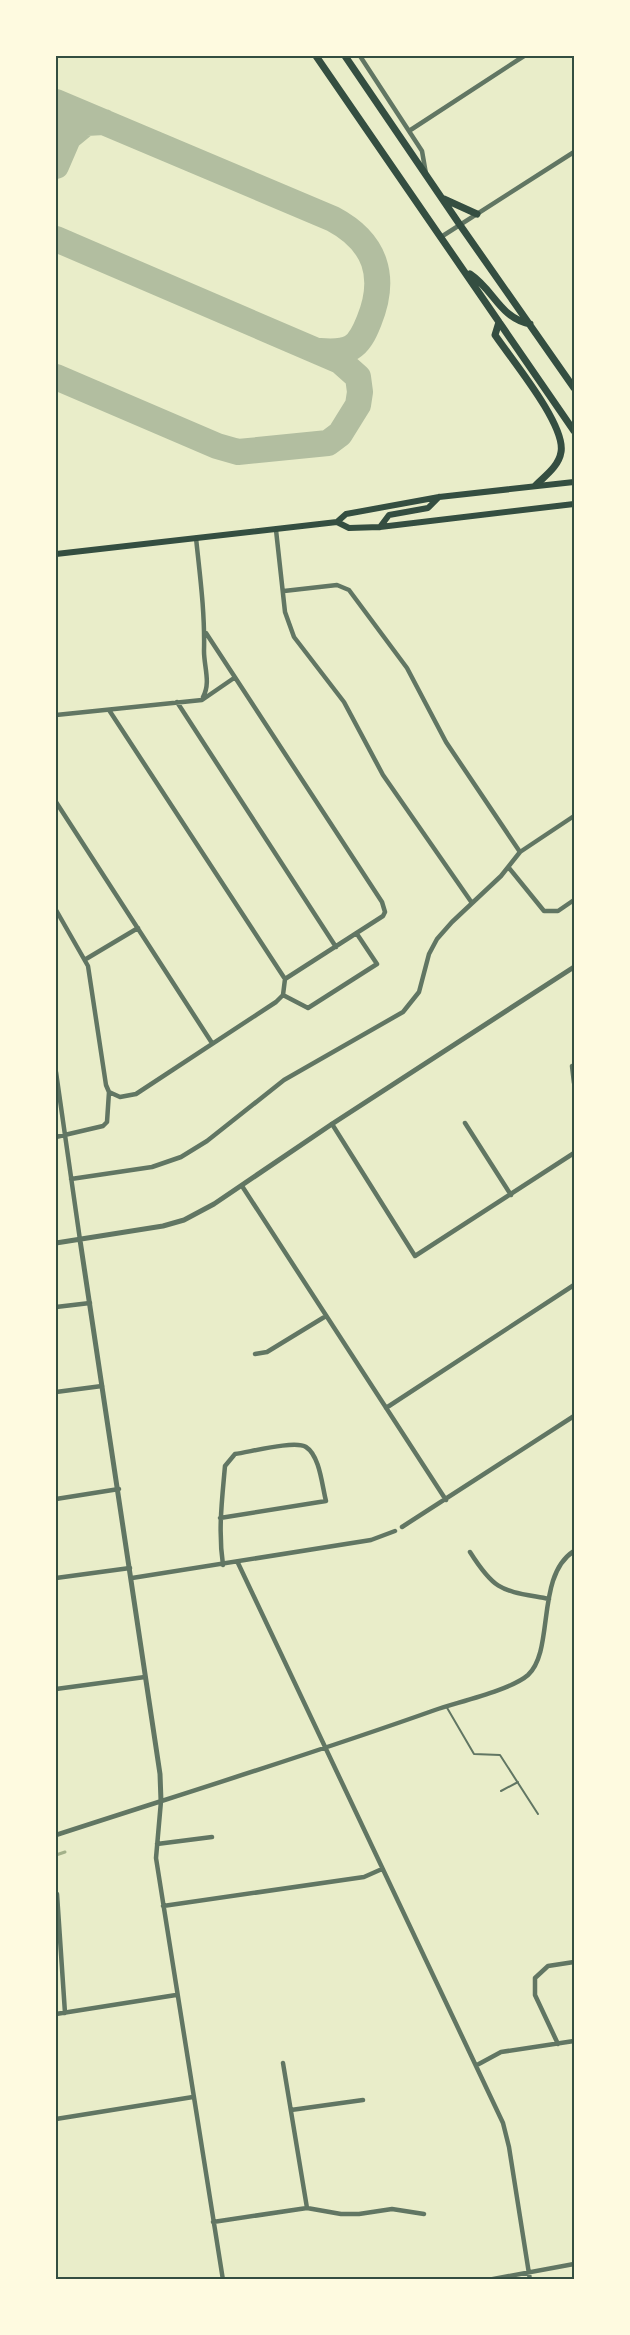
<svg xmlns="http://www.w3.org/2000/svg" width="630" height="2335" viewBox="0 0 630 2335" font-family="'Space Grotesk',sans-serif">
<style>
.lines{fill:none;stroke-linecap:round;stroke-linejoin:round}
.stream{stroke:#a3b18a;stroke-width:3}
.taxiway{stroke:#b2bea0;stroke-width:26}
.service{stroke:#617663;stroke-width:2}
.minor{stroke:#617663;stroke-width:4.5}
.tertiary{stroke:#617663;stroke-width:5}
.secondary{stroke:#344e41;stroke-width:6}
.primary{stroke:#344e41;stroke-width:7}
.neatline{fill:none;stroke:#344e41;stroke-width:2}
</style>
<rect width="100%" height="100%" fill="#e9edc9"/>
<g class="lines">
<!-- stream -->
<path class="stream" d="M56,1855L65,1852"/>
<!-- taxiway -->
<path class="taxiway" d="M56,102L333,219C376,242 387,277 369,321C358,349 350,353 320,351
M56,103L68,118L69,137L86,123L104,122
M56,166L75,122
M56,239L340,361L358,377L360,392L358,405L340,434L328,443L238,452L217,446L56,377"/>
<!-- service -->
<path class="service" d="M446,1706L474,1754L500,1755L538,1814
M501,1791L518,1782"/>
<!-- minor -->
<path class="minor" d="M360,56L422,151L426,174
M409,131L524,56
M441,237L574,152
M276,530L285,612L294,637L344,702L383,775L472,903
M196,538C200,576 205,613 204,651C204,667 211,683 203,697
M284,591L337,585L349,590L407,668L446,742L520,852
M177,702L336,947
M109,710L285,979
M56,715L202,700L234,678
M56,802L212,1043
M509,868L544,911H558L574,900
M56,910L88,966L106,1085L109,1092L120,1097L136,1094L276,1002L283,995L285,979L383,916L385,912L382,902L206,633
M86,959L138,928
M283,995L308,1008L377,964L357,934
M572,1066L574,1083
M56,1072L80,1240
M465,1123L511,1195
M332,1124L415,1256L574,1153
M56,1137L103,1126L107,1122L109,1092
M71,1179L152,1167L181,1157L207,1141L284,1080L403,1012L419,992L429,954L437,939L452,922L501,876L520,852L574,816
M242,1186L446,1500
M56,1307L90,1303
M255,1354L267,1352L326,1316
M56,1392L102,1386
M386,1408L574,1285
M56,1499L119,1489
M220,1518L326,1501C322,1486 320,1456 306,1447C295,1440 250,1452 235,1454L225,1466C222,1500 218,1531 223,1565
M402,1527L574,1416
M470,1552C496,1593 502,1590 549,1599
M238,1563L503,2123L509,2147L530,2280
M56,1578L130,1568
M132,1578L371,1540L395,1531
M56,1689L145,1677
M161,1801L156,1858L223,2280
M56,1835C182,1794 309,1755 435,1710C458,1702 511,1690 528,1675C555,1650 535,1576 574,1551
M157,1844L212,1837
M57,1894L65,2013
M163,1906L364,1877L382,1869
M56,2014L176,1995
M558,2044L535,1995V1978L548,1966L574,1962
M283,2063L307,2208
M477,2065L501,2052L574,2041
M291,2110L363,2100
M56,2119L193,2097
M213,2222L307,2208L341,2214H359L392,2209L424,2214
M488,2280L574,2264"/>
<!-- tertiary -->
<path class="tertiary" d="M80,1240L160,1774L161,1801
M56,1243L163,1226L184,1220L214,1204L332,1124L574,967"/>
<!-- secondary -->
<path class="secondary" d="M337,522L346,514L439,497L574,482
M380,527L389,515L428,508L439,497
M56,554L337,522L349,528L380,527L574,504"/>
<!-- primary -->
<path class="primary" d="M316,56L574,431
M345,56L460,225L574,388
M444,199L477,214
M470,274C494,290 500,318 530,324
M499,322L495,335C512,360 566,425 561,452C559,466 545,476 536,485"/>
</g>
<!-- border -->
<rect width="630" height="2335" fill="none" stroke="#fefae0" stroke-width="114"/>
<rect x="57" y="57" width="516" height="2221" class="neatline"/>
</svg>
